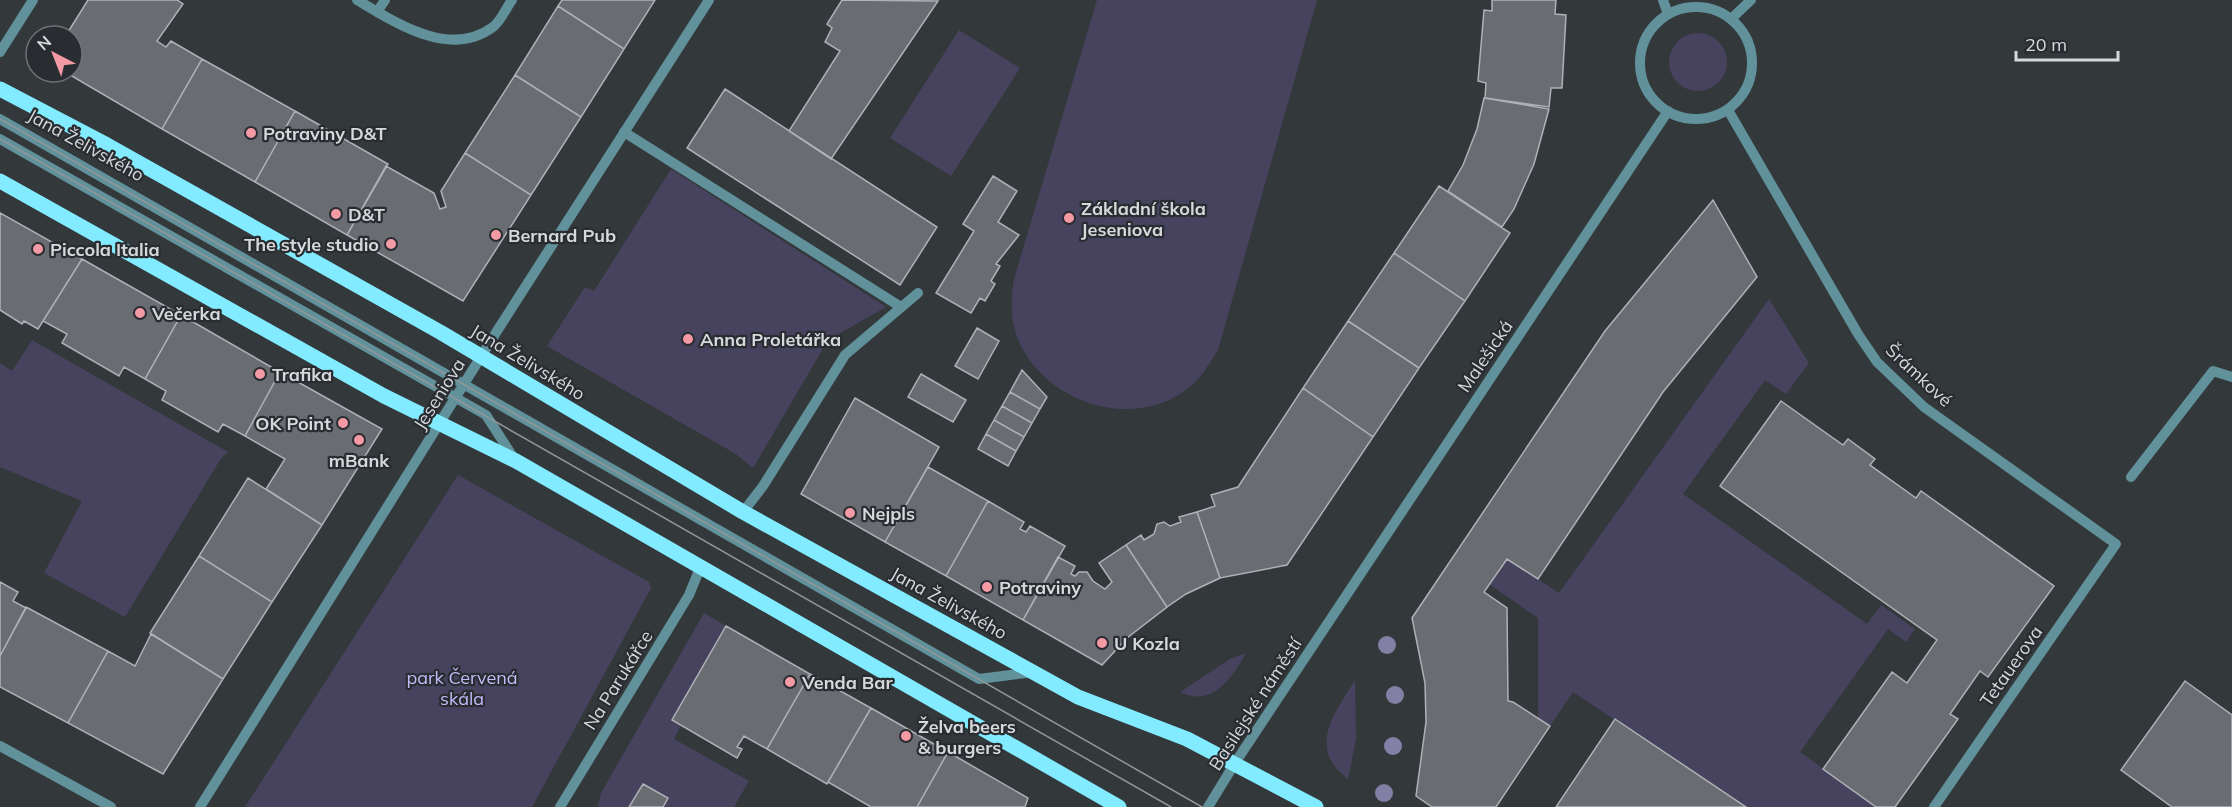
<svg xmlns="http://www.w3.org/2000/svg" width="2232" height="807" viewBox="0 0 2232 807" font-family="Mulish,sans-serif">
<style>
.green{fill:#47435f}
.building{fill:#696c71;stroke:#aeb1b7;stroke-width:1.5}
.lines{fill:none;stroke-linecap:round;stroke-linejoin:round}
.minor{stroke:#61919a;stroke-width:10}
.major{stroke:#82ebff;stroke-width:15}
.tram{stroke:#93979a;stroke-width:1.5}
.tree{fill:#8380a5}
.poi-dot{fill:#f49aa5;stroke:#292d31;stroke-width:2}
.labels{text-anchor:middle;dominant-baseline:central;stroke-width:4.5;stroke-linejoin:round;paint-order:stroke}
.poi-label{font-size:18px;font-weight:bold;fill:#d6d9db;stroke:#292d31;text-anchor:start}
.street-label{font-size:18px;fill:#d6d9db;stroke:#292d31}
.park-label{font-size:18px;fill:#c5bbfb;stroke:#292d31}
</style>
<rect width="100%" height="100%" fill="#33383b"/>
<!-- green -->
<path class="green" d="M1097,0H1317L1218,350C1212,359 1206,369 1200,377C1147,436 1045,408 1017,337C1010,318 1011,298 1014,279Z
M959,30L1020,68L951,176L890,138Z
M1669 62a29 29 0 1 1 58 0a29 29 0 1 1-58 0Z
M671,169L886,307L828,340L753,468L736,454L547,346L585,287L594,291Z
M1769,299L1809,363L1786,394L1765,380L1683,494L1867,624L1881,605L1915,629L1906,642L1888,629L1800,752L1876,807H1746L1573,692L1550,726L1538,718V618L1489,584L1507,559L1559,593Z
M32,340L228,452L220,460L125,617L44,573L82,501L0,467V363L12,371Z
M458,475L649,582L651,588L532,807H245Z
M704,613L726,626L672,720L681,725L674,739L749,781L734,807H598L601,793Z
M1246,653C1232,678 1212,708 1180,692L1230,659Z
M1355,680L1356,739L1348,779C1306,748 1335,713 1355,680Z"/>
<!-- building -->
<path class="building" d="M88,0H177L183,4L157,41L166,47L171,41L202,59L162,129L65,72H72V36H68V32Z
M562,0H655L624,49L558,6Z
M842,0L938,1L831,159L789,131L840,51L825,42L832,28L827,24Z
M1492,0H1556L1555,14L1566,15L1562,88H1551L1549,107L1485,98L1486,83L1478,81L1484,10L1492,11Z
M558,6L624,49L581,117L515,75Z
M202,59L295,111L255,182L162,129Z
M515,75L581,117L531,195L465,153Z
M725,89L937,227L900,285L687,148Z
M1484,98L1549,109L1534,164L1514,209L1502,227L1448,191L1463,165L1477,129Z
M295,111L388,164L347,235L255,182Z
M465,153L531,195L463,301L347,235L386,166L434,193L440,209L446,207L441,191Z
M993,176L1017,191L998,222L1019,235L996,264L1000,266L991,281L995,284L985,301L980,298L971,313L936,293L974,231L963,224Z
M1439,186L1510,233L1465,301L1394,253Z
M1713,200L1757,277L1663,392L1538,579L1507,559L1484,592L1507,608L1508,701L1513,702L1550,726L1496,807H1432L1416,796L1426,722L1425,683L1412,618L1605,331Z
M0,213L82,259L38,329L24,321L22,324L0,310Z
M1394,253L1465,301L1419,368L1348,321Z
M82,259L181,315L145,379L124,367L119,376L62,343L67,334L43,321Z
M181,315L280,372L245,436L223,424L218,432L162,400L166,391L145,379Z
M1348,321L1419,368L1373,437L1303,388Z
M977,328L999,341L978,379L955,366Z
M1022,370L1047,397L1040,409L1010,392Z
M280,372L382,429L322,525L266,489L285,459L245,436Z
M921,374L966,400L953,422L908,397Z
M1303,388L1373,437L1287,565L1220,578L1197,512L1215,506L1211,495L1238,487Z
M1010,392L1040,409L1032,423L1002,406Z
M855,398L939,447L885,542L801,494Z
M1781,401L1843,445L1848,439L1875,459L1870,465L1916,498L1921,491L2054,586L1988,677L1980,671L1950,714L1958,719L1895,807H1876L1823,769L1892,672L1907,683L1937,640L1720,486Z
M1002,406L1032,423L1024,437L994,420Z
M994,420L1024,437L1016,451L986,434Z
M986,434L1016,451L1008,466L978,449Z
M928,467L988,501L946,576L885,542Z
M248,478L322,525L272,602L199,556Z
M988,501L1024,522L1020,529L1026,532L1030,526L1065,546L1023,620L946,576Z
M1197,512L1220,578L1186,594L1167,607L1126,545L1141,535L1144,540L1154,534L1157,524L1164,522L1170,526L1181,522L1179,517Z
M1126,545L1167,607L1127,638L1102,665L1023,620L1058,557L1075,566L1071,574L1075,576L1079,572H1087L1093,581L1105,589L1112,582L1099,563Z
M199,556L272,602L223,679L150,633Z
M0,582L18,592L13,601L26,608L0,656Z
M26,607L108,651L68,723L0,687V656Z
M726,626L810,674L767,749L744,736L737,747L742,749L737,758L672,720Z
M151,634L223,679L163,774L68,723L108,651L135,666Z
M810,674L871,708L827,784L767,749Z
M2185,681L2232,715V807H2172L2121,770Z
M871,708L948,752L917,807H871L828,782Z
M1615,719L1746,807H1556Z
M948,752L1028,798L1025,807H917Z
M643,784L668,798L663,807H629Z"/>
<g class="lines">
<!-- minor -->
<path class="minor" d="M357,0C396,23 450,59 493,27C501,21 506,8 512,0
M1663,0L1668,14
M1640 63a56 56 0 1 1 112 0a56 56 0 1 1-112 0Z
M377,12L385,0
M1731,19L1751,0
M0,52L33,0
M1728,110L1858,334L1877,362L1924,407L2116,544L1934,807
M0,119L979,679L1033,672
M624,132L901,307
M0,139L486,415L515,460
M2131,477L2213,371L2232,377
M743,512L763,486L845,355L918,293
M0,746L111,807
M200,807L497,331L709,0
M560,807L689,595L700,568
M1208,807L1235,763L1668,111"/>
<!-- major -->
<path class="major" d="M0,89L107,145L440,332L743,512L1078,697L1187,739L1316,807
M0,181L384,396L516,461L1119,807"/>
<!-- tram -->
<path class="tram" d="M0,119L1202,807
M0,139L1171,807"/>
</g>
<!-- trees -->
<g class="tree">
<circle cx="1387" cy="645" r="9"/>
<circle cx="1395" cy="695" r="9"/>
<circle cx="1393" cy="746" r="9"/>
<circle cx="1384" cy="793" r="9"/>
</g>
<!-- markers -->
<g class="poi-dot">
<circle cx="251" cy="133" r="6"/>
<circle cx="336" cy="214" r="6"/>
<circle cx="1069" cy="218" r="6"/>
<circle cx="496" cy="235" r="6"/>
<circle cx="391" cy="244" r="6"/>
<circle cx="38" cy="249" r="6"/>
<circle cx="140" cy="313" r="6"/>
<circle cx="688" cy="339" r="6"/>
<circle cx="260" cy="374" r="6"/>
<circle cx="343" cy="423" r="6"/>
<circle cx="359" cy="440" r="6"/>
<circle cx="850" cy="513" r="6"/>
<circle cx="987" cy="587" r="6"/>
<circle cx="1102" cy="643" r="6"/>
<circle cx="790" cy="682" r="6"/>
<circle cx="906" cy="736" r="6"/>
</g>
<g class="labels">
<!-- poi labels -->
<g class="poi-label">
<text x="263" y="133">Potraviny D&amp;T</text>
<text x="1081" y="208">Základní škola<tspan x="1081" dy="21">Jeseniova</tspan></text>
<text x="348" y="214">D&amp;T</text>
<text x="508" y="235">Bernard Pub</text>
<text x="379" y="244" text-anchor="end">The style studio</text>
<text x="50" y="249">Piccola Italia</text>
<text x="152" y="313">Večerka</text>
<text x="700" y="339">Anna Proletářka</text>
<text x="272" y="374">Trafika</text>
<text x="331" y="423" text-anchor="end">OK Point</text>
<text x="359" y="460" text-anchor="middle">mBank</text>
<text x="862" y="513">Nejpls</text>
<text x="999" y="587">Potraviny</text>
<text x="1114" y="643">U Kozla</text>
<text x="802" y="682">Venda Bar</text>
<text x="918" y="726">Želva beers<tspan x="918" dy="21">&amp; burgers</tspan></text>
</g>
<!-- street labels -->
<g class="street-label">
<text transform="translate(86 145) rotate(29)">Jana Želivského</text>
<text transform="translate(1485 356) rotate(-56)">Malešická</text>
<text transform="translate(528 362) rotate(31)">Jana Želivského</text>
<text transform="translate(1919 375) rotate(43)">Šrámkové</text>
<text transform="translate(439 394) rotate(-58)">Jeseniova</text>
<text transform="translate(949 603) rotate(29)">Jana Želivského</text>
<text transform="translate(2011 666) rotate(-55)">Tetauerova</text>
<text transform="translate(618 680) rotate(-58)">Na Parukářce</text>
<text transform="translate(1255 704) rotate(-57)">Basilejské náměstí</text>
</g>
<!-- park labels -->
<g class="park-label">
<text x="462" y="677">park Červená<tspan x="462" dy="21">skála</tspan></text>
</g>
</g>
<!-- north arrow -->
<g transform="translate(54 54) rotate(318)"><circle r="28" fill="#292d31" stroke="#6e7275" stroke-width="1.5"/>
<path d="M0-4.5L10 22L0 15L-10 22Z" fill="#f49aa5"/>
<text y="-9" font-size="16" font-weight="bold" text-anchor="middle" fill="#d6d9db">N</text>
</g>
<!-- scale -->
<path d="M2016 51v9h102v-9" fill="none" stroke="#d6d9db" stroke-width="3"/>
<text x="2025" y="51" font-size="18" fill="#d6d9db" stroke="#292d31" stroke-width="4.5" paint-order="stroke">20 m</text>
</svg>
